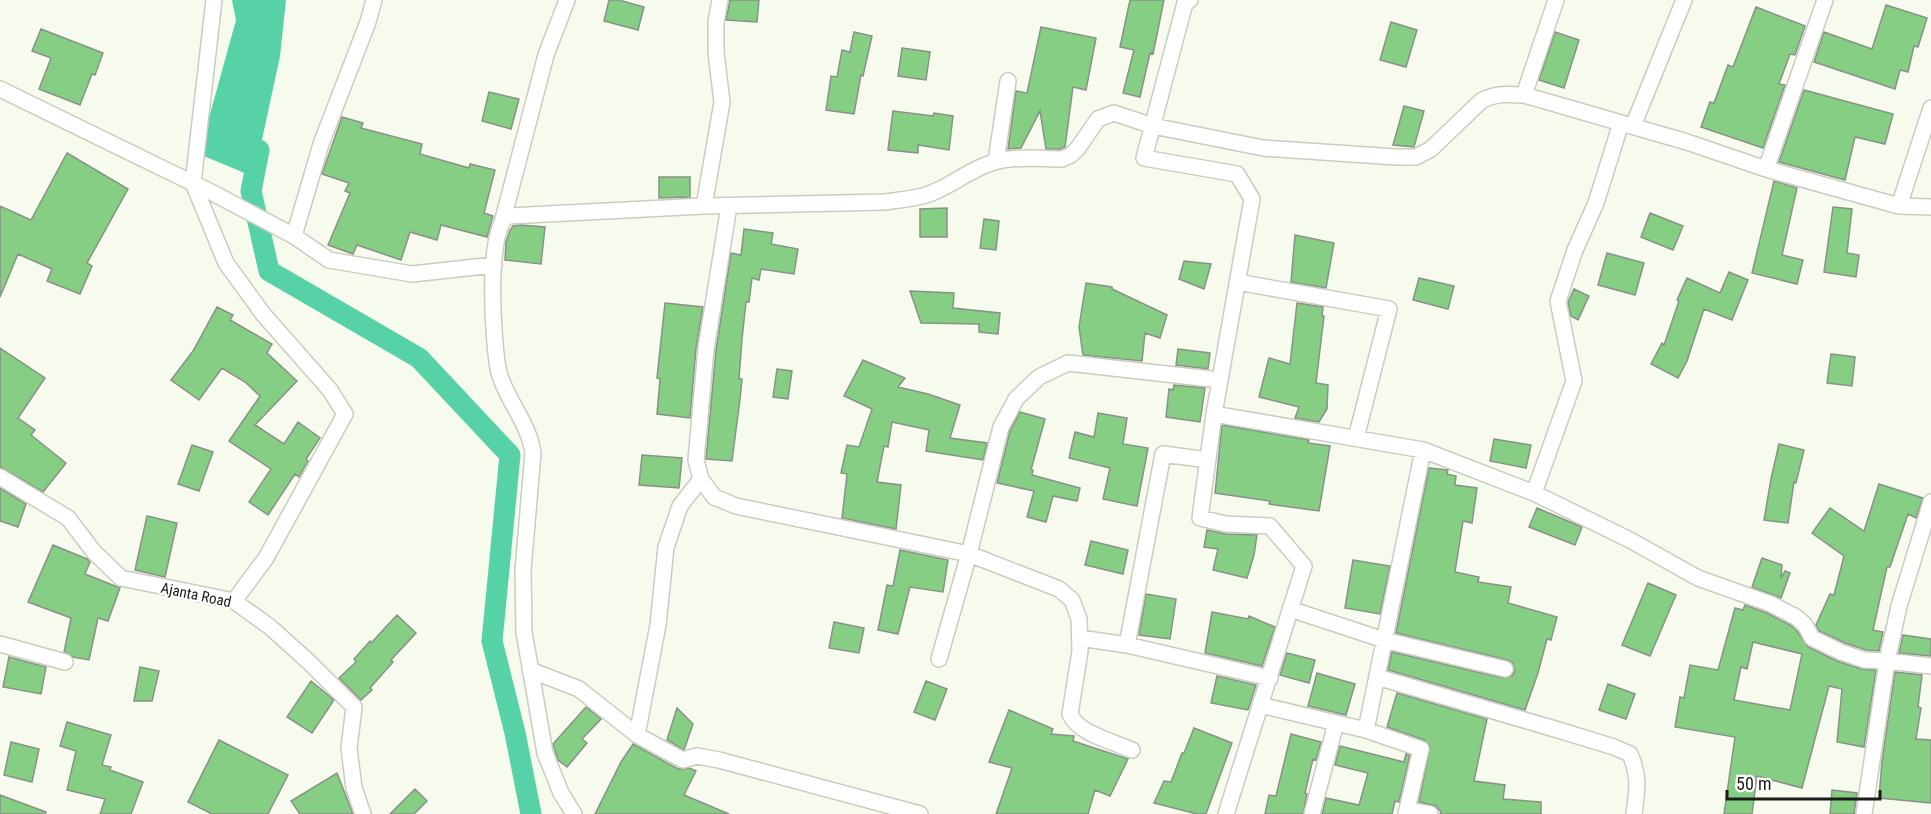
<svg xmlns="http://www.w3.org/2000/svg" width="1931" height="814" viewBox="0 0 1931 814" font-family="'Roboto Condensed',sans-serif">
<style>
.water{fill:#57d2a6}
.lines{fill:none;stroke-linecap:round;stroke-linejoin:round}
.canal{stroke:#57d2a6;stroke-width:21}
.building{fill:#85ce83;stroke:#899288;stroke-width:1.5;fill-rule:evenodd}
.minor-casing{stroke:#c9cdc0;stroke-width:18}
.minor{stroke:#fff;stroke-width:15}
.labels{text-anchor:middle;dominant-baseline:central;stroke-width:4.5;stroke-linejoin:round;paint-order:stroke}
.street-label{font-size:15px;fill:#1b1d18;stroke:#fff}
</style>
<rect width="100%" height="100%" fill="#f7fbee"/>
<!-- water -->
<path class="water" d="M232,0H286L280,56L254,177L199,154L236,20Z"/>
<g class="lines">
<!-- canal -->
<path class="canal" d="M259,150L251,191L269,271L419,358L510,455L492,641L515,733L531,814"/>
</g>
<!-- building -->
<path class="building" d="M609,0H619L644,7L638,30L604,21Z
M730,0H759L757,22L726,20Z
M1130,0H1164L1153,54L1150,53L1140,97L1123,93L1134,50L1120,47Z
M1886,5L1927,18L1918,47L1914,46L1908,72L1900,70L1895,89L1814,62L1824,32L1872,49Z
M1756,7L1805,26L1795,55L1790,54L1779,84L1785,85L1763,148L1701,127L1710,102L1714,103L1728,65L1733,67Z
M1391,22L1417,30L1406,67L1380,60Z
M1041,27L1096,38L1086,90L1073,87L1065,147L1060,149H1046L1040,111L1021,148L1008,149L1016,91L1027,93Z
M41,29L103,53L95,75L92,74L80,105L39,89L51,58L32,51Z
M854,32L872,36L863,76L861,75L854,114L826,110L831,76L837,77L842,50L850,52Z
M1555,32L1579,40L1564,88L1539,80Z
M902,48L930,52L926,80L898,76Z
M1804,90L1893,114L1885,144L1855,137L1845,180L1779,162Z
M489,92L519,99L511,129L482,121Z
M1404,106L1424,111L1414,147L1393,145Z
M893,111L933,116L934,113L953,116L949,150L918,145V153L888,150Z
M342,117L363,123L361,128L422,144L420,154L469,168L470,164L495,170L484,213L493,216L487,237L441,225L437,240L410,232L401,260L357,245L353,254L328,245L350,193L345,191L349,183L322,174Z
M67,153L128,189L87,263L92,266L80,294L47,281L52,269L18,254L0,297V206L31,220Z
M659,177H690V197L659,198Z
M1774,181L1797,188L1782,255L1803,260L1797,284L1752,273Z
M1833,207L1852,209L1847,253L1859,255L1856,277L1824,272Z
M947,208V237H920V209Z
M1650,213L1683,226L1673,250L1641,237Z
M984,219L999,221L996,250L980,248Z
M521,225L545,227L541,264L505,260L506,242L510,230L513,226Z
M744,229L773,233L771,244L798,249L794,274L761,269L759,280L752,278L749,302H746L742,339L739,379H742L740,399L732,461L706,459L716,350L731,253L741,255Z
M1295,235L1334,243L1326,288L1291,282Z
M1607,253L1644,263L1635,295L1598,285Z
M1184,261L1211,264L1204,289L1179,279Z
M1729,272L1748,280L1732,320L1704,309L1687,361L1678,378L1651,364L1662,343L1664,345L1679,301L1677,300L1687,278L1720,293Z
M1419,278L1454,286L1448,309L1413,300Z
M1086,283L1112,287V289L1167,315L1160,338L1145,333L1142,361L1083,355L1079,327Z
M1574,289L1589,296L1578,320L1571,316L1568,302Z
M910,291L954,293L953,308L1000,313L998,334L979,332V324L921,323Z
M665,303L703,307L696,348L690,418L657,414L660,379L657,378Z
M1297,303L1323,307L1322,316H1324L1316,383L1328,385L1327,409L1319,422L1295,418L1299,407L1259,397L1269,358L1290,364Z
M217,307L233,315L230,320L272,344L267,353L297,381L255,425L284,444L298,422L320,438L306,459L308,461L299,477L295,474L268,515L249,502L271,469L229,441L260,396L245,382L222,368L199,400L171,380L193,351Z
M0,348L45,378L18,418L35,430L31,435L66,463L43,492L0,467Z
M1178,349L1210,353L1208,369L1176,365Z
M1831,354L1855,357L1852,386L1827,383Z
M863,360L905,378L898,387L928,394L960,405L950,438L987,443L983,460L926,451L929,430L892,422L888,447L884,446L877,482L901,485L896,529L842,518L847,474L841,473L847,445L859,447L872,409L844,396Z
M777,369L792,371L788,399L773,397Z
M1174,385L1205,388L1200,422L1166,417L1169,389L1173,390Z
M1020,412L1045,419L1031,470H1033L1032,475L1080,488L1077,501L1053,496L1046,522L1027,517L1034,491L997,483L1010,431Z
M1098,413L1127,418L1123,444L1148,448L1137,506L1103,499L1110,468L1069,458L1075,432L1094,437Z
M1222,425L1309,440L1308,443L1330,446L1319,511L1269,504L1270,501L1215,493Z
M1494,439L1531,445L1526,468L1490,461Z
M1779,444L1804,450L1796,483L1794,482L1788,523L1764,520L1771,479Z
M192,445L213,452L199,491L178,484Z
M642,455L682,458L679,488L639,485Z
M1429,468L1448,470L1447,474L1456,476L1455,485L1477,488L1472,523L1463,521L1455,572L1479,577L1478,582L1511,587L1508,603L1557,617L1551,640L1547,639L1538,673L1525,710L1388,670L1392,652L1503,678L1512,676L1515,671L1512,662L1507,660L1396,633Z
M1879,484L1923,498L1916,518L1908,514L1890,567H1887L1873,630L1883,632L1879,651L1866,650L1845,643L1819,631L1816,625L1830,594L1834,595L1844,556L1812,533L1830,508L1864,531Z
M0,488L26,504L18,527L0,521Z
M1537,508L1582,527L1575,545L1529,527Z
M147,516L177,523L165,577L135,570Z
M1207,530L1226,534L1257,535L1254,555L1247,578L1213,570L1218,549L1204,547Z
M1091,541L1128,550L1123,574L1085,565Z
M53,545L87,559L90,562L85,574L120,588L108,621L98,618L89,660L73,657L64,652L71,618L28,602Z
M900,550L948,560L943,592L910,587L898,634L878,630L887,585L893,586Z
M1762,558L1782,565L1781,578L1785,571L1790,573L1781,598L1752,587Z
M1353,560L1390,566L1380,614L1345,608Z
M1648,583L1676,595L1650,656L1622,645Z
M1146,594L1176,599L1170,639L1139,635Z
M1745,605L1767,613L1790,625L1797,631L1808,647L1837,661L1861,669L1876,670L1864,747L1837,742L1842,689L1829,686L1802,788L1757,776L1752,814H1724L1735,737L1675,727L1680,697L1684,698L1690,665L1718,670L1735,608L1743,610ZM1753,642L1802,654L1790,710L1734,700L1741,667L1747,669Z
M1212,612L1248,619L1249,616L1275,627L1262,666L1205,653Z
M397,615L416,633L391,660L393,662L370,688L372,690L361,700L339,678L356,662L354,659L370,641L371,643Z
M834,622L864,628L859,653L829,648Z
M1903,635L1931,639V656L1899,653Z
M1287,653L1315,660L1309,683L1280,675Z
M9,657L46,667L41,694L3,687Z
M140,667L159,671L152,701H134Z
M1895,672L1922,675L1918,707L1921,708L1916,739L1931,740V803L1879,798L1882,761Z
M1317,673L1355,684L1346,715L1308,706Z
M1217,676L1256,685L1248,710L1211,703Z
M311,681L334,700L312,733L287,717Z
M926,681L947,689L935,720L914,712Z
M1608,684L1635,694L1626,719L1599,710Z
M1397,693L1487,719L1474,781L1505,785L1503,799L1541,802V814H1440L1441,812L1436,806L1419,802L1430,747L1424,740L1387,727Z
M586,707L601,719L582,739L587,743L567,767L558,760L553,744Z
M677,708L693,724L684,750L667,740Z
M1009,710L1053,729L1051,734L1074,736L1073,741L1128,759L1110,796L1095,790L1088,814H996L1012,768L989,762Z
M67,722L111,735L102,765L111,767L110,770L143,782L131,814H100L105,799L67,790L76,751L60,746Z
M1194,728L1232,743L1206,814H1197L1154,803L1164,781L1171,782L1182,753H1184Z
M1291,734L1321,742L1316,760L1313,759L1305,793L1307,794L1303,814H1265L1269,795L1276,796Z
M219,740L288,775L268,814H212L188,802Z
M11,742L39,749L32,782L4,775Z
M633,744L678,769L689,768L696,771L684,795L729,814H595L621,762Z
M1340,746L1404,762L1406,754L1410,755L1399,802L1395,801L1392,814H1322L1326,798L1359,805L1368,773L1335,765Z
M337,773L353,814H300L291,801Z
M415,789L427,801L414,814H390Z
M1832,790L1857,793L1854,814H1830Z
M0,795L46,812L45,814H0Z"/>
<g class="lines">
<!-- minor casing -->
<g class="minor-casing">
<path id="minor" d="M214,0L193,183L226,263L263,314L330,390L345,414L266,558L234,601
M1190,0L1185,3L1144,158L1237,174L1252,199L1214,414L1200,518L1226,524L1270,526L1304,566L1226,814
M0,89L211,192L294,236L329,260L412,274L494,265
M1524,95L1556,0
M1633,126L1684,0
M996,161L1008,81
M1766,169L1825,0
M704,206L722,102L716,53V22L720,0
M729,206L706,349L696,460L701,479L714,497L736,506L969,554L1059,589L1072,600L1079,619L1080,651L1070,714C1077,733 1114,742 1132,750
M1899,206L1931,108
M503,219L546,55L567,0
M294,236L321,144L368,22L374,0
M1237,282L1389,309L1356,438
M1214,414L1423,450L1534,493L1630,540L1698,578L1771,604L1796,617L1805,625L1812,638L1841,652L1864,660L1887,661L1899,606L1931,502
M1208,460L1163,454L1127,645L1270,678
M0,477L68,518L94,552L121,578L234,601L270,627L309,662L354,707L349,748L354,788L363,814
M1534,493L1574,381L1558,301L1575,250L1596,203L1621,123
M1290,609L1384,640L1505,669
M1080,638L1127,645
M0,644L65,662
M939,659L969,554L1001,427L1016,399L1039,377L1068,363L1220,380
M530,670L579,689L637,735L683,760L697,756L719,760L920,814
M1377,677L1555,729L1614,747L1630,754C1640,777 1637,790 1634,814
M1260,705L1366,730L1423,450
M1366,730L1421,749L1406,814
M637,735L658,625L666,547L680,506L701,479
M1407,810L1430,814
M574,814L561,793L545,753L524,632L523,570L533,453C529,423 507,401 499,373C493,347 485,229 508,216L704,206L885,202C899,200 913,199 926,195C951,187 972,167 998,161C1018,156 1042,159 1062,159L1071,155L1078,148L1098,119L1114,113L1153,126L1263,148L1396,157H1416L1431,149L1481,101C1495,93 1508,94 1524,95L1687,142L1766,169L1899,206L1931,207
M1312,814L1336,723
M1864,814L1887,661L1931,666"/>
</g>
<!-- minor -->
<use href="#minor" class="minor"/>
</g>
<g class="labels">
<!-- street labels -->
<g class="street-label">
<text transform="translate(196 595) rotate(12)">Ajanta Road</text>
</g>
</g>
<!-- scale -->
<path d="M1727 790v9h153v-9" fill="none" stroke="#1b1d18" stroke-width="3"/>
<text x="1736" y="790" font-size="18" fill="#1b1d18" stroke="#ffffff" stroke-width="4.5" paint-order="stroke">50 m</text>
</svg>
